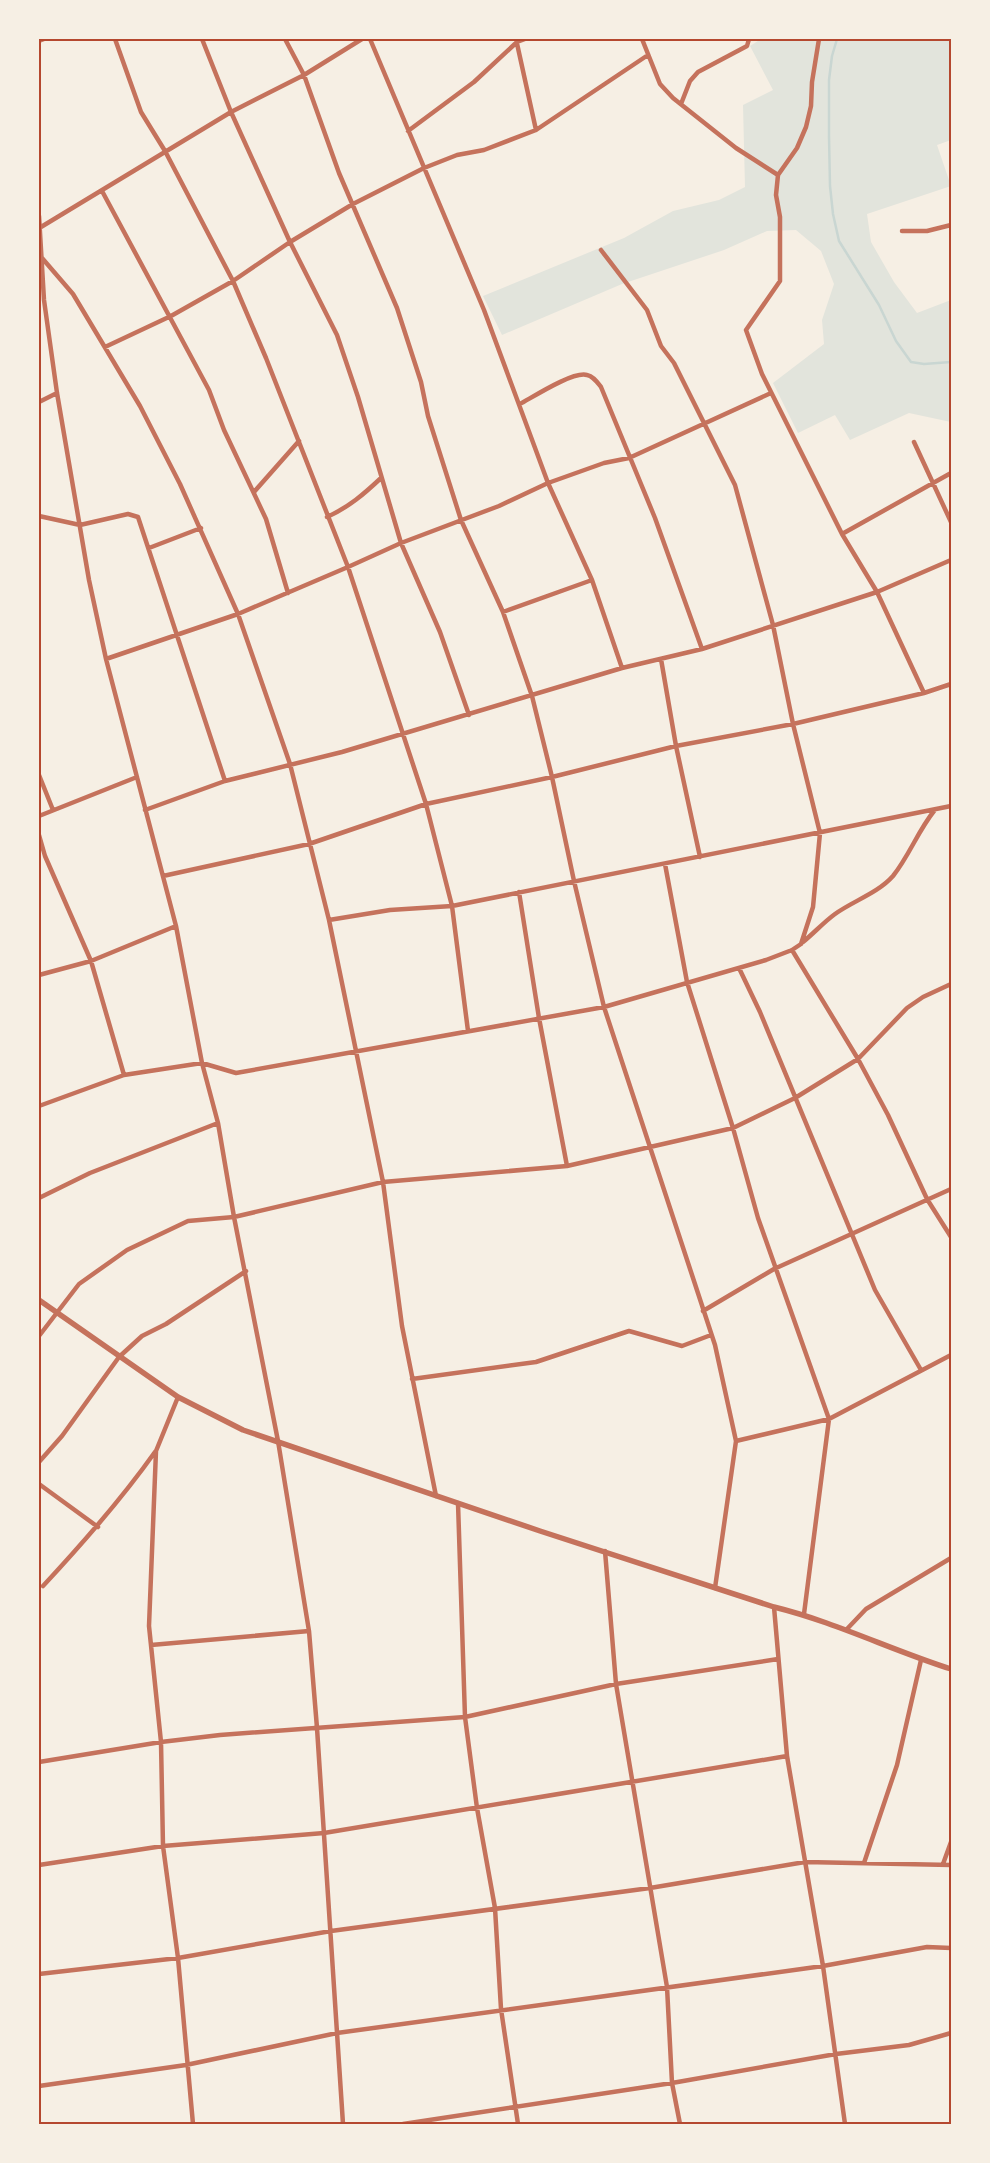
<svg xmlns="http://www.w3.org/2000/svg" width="990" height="2163" viewBox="0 0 990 2163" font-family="Poppins,sans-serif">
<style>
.green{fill:#e2e4dc}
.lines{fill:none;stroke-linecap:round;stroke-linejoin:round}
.stream{stroke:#c9d6d2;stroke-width:2.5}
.minor{stroke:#c5725c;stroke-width:4.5}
.tertiary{stroke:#c5725c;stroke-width:5.5}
.neatline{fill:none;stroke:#b5482f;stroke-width:2}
</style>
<rect width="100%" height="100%" fill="#f6efe4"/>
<!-- green -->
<path class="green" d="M761,39H951V140L937,145L951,186L867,214L871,242L894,282L917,313L951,300V422L909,413L850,440L835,415L798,433L773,383L824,344L822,320L834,284L821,251L796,230L767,231L724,250L622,284L502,335L483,296L624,238L673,211L719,200L745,187L743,105L773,90L750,46Z"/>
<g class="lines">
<!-- stream -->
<path class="stream" d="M837,39L832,56L829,80V136L830,186L833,214L839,241L879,305L896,341L911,362L924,364L951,362"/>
<!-- minor -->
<path class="minor" d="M115,39L141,112L165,151L233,281L266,358L348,567L426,804L452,906L468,1031
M202,39L231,112L290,242L337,335L358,397L401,543L440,632L469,715
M285,39L304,75L339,173L397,308L421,382L428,416L461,520L503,612L532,696L552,777L574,881L604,1007L715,1345L736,1441L715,1588
M370,39L484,310L548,483L592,580L622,668
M516,39L536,130
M642,39L660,84L673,98L736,148L778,175
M819,39L812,82L811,106L806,127L797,148L778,175L776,195L780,217V281L746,330L762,374L842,534L877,592L924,693
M39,41L44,39
M681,104L690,81L698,72L747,46L749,39
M408,131L474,82L517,42L525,39
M102,191L209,390L224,430L266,519L288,593
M39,216L44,300L57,393L89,580L106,659L176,926L202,1063L218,1123L234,1217L278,1441L309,1631L317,1728L343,2124
M41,227L231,112L304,75L362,39
M902,231H927L951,225
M42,258L73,294L140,406L180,484L238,614L290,764L329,920L383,1182L402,1326L436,1496
M105,347L171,316L233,281L290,242L353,204L424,168L457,155L484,150L536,130L648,55
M39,402L57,393
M520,404C533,397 573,371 587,375C593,376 597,382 601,387L655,518L702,649
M914,442L951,522
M254,492L299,441
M39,516L80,525L128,514L138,517L225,781
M327,517C349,507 364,494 381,478
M842,534L951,473
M149,548L201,528
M503,612L592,580
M106,659L238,614L348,567L401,543L499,506L548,483L604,463L629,458L771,393
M661,659L676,746L700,857
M39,775L53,810
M145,810L225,781L342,752L622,668L702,649L877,592L951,560
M39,816L137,777
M39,835L45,856L91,961L124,1075
M665,864L687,982L733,1128L758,1218L829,1419L804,1614
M163,876L309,844L426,804L552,777L676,746L793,724L924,693L951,684
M519,892L539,1018L567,1166
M329,920L390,910L452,906L951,806
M803,942C814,933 824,922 835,914C853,901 878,893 893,876C909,856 918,831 934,811
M792,950L858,1059L888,1115L927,1199L951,1237
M739,968L760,1012L875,1290L921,1370
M39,975L91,961L176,926
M39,1106L124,1075L202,1063L236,1073L604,1007L766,960L792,950L801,944L813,907L820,833L793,724L773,625L735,485L674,363L661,346L647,310L601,250
M39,1198L90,1173L218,1123
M703,1311L774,1269L951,1189
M39,1336L79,1284L127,1250L188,1221L234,1217L383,1182L567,1166L733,1128L795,1098L858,1059L907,1008L923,997L951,984
M412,1379L536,1362L629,1331L682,1346L711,1335
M178,1397L156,1451L149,1626L161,1742L163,1846L178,1958L193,2124
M736,1441L829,1419L951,1355
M39,1462L62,1436L119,1357L142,1336L166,1324L246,1271
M39,1484L98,1527
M458,1503L465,1717L477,1808L495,1908L501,2009L518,2124
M605,1551L616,1684L667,1987L672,2083L680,2124
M43,1586C83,1543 121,1500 155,1452
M774,1607L787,1756
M847,1629L866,1609L951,1558
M151,1645L309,1631
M39,1762L161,1742L220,1735L465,1717L616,1684L778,1659
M864,1863L897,1765L921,1660
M943,1864L951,1842
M39,1865L163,1846L324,1833L787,1756L823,1966L845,2124
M39,1974L178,1958L331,1931L650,1888L805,1862L951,1865
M39,2086L186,2065L337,2033L823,1966L927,1947L951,1948
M403,2124L672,2083L836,2054L909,2045L951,2033"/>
<!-- tertiary -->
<path class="tertiary" d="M39,1300L178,1397L243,1430L540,1531L774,1607C835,1622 891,1650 951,1669"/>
</g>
<!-- border -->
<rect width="990" height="2163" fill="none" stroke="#f6efe4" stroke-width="80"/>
<rect x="40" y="40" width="910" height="2083" class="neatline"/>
</svg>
